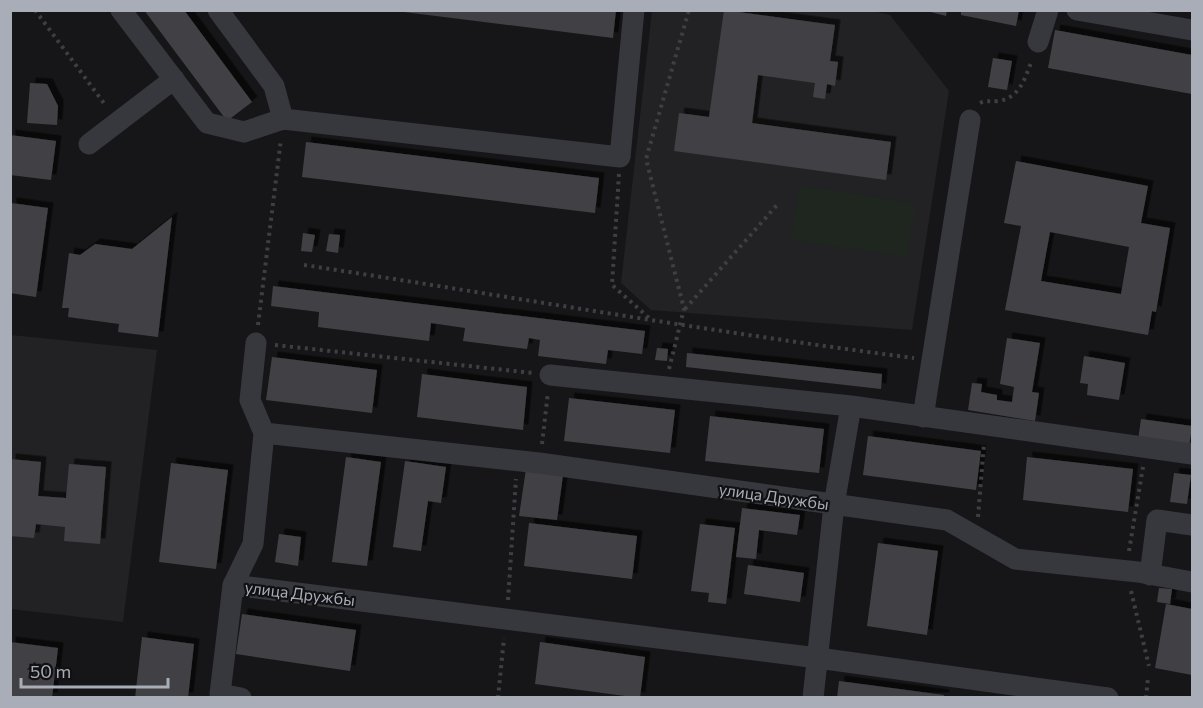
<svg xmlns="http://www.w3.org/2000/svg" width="1203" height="708" viewBox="0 0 1203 708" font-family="Commissioner,sans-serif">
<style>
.built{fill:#222225}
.green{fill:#1e261f}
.building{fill:#404145;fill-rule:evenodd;filter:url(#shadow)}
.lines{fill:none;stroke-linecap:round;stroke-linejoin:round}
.path{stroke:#3d3f44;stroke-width:4;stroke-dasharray:3 4.5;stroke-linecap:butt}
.minor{stroke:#37383d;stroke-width:21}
.labels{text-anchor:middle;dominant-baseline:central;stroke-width:4.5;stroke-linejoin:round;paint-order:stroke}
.street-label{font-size:16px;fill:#a8adb8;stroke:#111113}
</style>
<defs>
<filter id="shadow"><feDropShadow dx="5.5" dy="-5.5" stdDeviation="0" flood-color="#0009"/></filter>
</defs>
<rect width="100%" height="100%" fill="#161618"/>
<!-- built -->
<path class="built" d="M868,10L890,15L949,91L912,330L651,310L621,283L652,11Z
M11,335L157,350L123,622L11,609Z"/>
<!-- green -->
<path class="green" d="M799,185L915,203L907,257L791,240Z"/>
<!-- building -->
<path class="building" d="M144,10H184L252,102L227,121Z
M388,10H616L613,38Z
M724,10L835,25L830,61L838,62L835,86L827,84L825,99L813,97L815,83L758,75L752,123L891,142L886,180L674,151L679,113L709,117Z
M923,10H947L946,16Z
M961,10H1019L1016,26L961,15Z
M1055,30L1192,55V94L1048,68Z
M993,58L1012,61L1007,90L988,87Z
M30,83L47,84L58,106L57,125L27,123Z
M10,135L56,141L51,180L10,175Z
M306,142L599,178L595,213L302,177Z
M1016,161L1148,186L1141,223L1170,228L1156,312L1152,311L1148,335L1005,310L1021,226L1004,223ZM1050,232L1129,247L1121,294L1041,281Z
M11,203L48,208L36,297L10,293Z
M172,217L158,337L118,332L119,324L68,317L69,308H62L69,253L80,255L95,244L132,249Z
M303,233L315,235L312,252L301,251Z
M329,234L340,235L338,253L326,251Z
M273,286L645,331L642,354L608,350L606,364L538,356L540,340L529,338L527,349L463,341L465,328L431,323L429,341L318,327L319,312L271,306Z
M1007,338L1040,343L1032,392L1039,393L1035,421L968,410L972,383L982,384L981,392L997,395V400L1012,402L1014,387L1000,384Z
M657,348L668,349L667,361L655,360Z
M687,353L882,374L881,389L686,367Z
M1084,356L1125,363L1119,400L1087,395L1088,384L1080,383Z
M272,357L377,370L372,413L266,400Z
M422,374L527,387L523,430L417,417Z
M569,398L675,410L670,453L564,441Z
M710,416L824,429L819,473L705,461Z
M1141,419L1192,426L1189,447L1138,440Z
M868,436L981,451L976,490L863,475Z
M346,457L381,462L367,566L332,562Z
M1027,457L1133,469L1128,512L1023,500Z
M10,459L41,462L38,496L66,498L69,464L106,467L100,544L64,541L65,527L36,524L34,538L10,536Z
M405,461L446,467L441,503L428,501L421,551L393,547Z
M171,463L228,470L216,569L159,562Z
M526,469L563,475L557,520L519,516Z
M1174,473L1191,475L1187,504L1170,502Z
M742,508L800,515L797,535L759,530L756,559L736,557Z
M529,523L637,536L632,579L524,566Z
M700,524L735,528L726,604L708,602L709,593L691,591Z
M279,534L301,537L298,566L275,562Z
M878,543L938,551L927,635L867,626Z
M748,565L804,573L800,602L744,594Z
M1159,588L1172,589L1170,604L1157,602Z
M1166,604L1192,609V675L1155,668Z
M242,614L356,630L350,671L236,654Z
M142,637L194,644L188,698H135Z
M10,642L58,648L52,698H10Z
M540,642L645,657L640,698L535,684Z
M839,681L944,695L943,698H837Z"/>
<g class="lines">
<!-- path -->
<path class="path" d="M35,10L106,106
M980,103C986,100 991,102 998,101C1020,98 1025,78 1032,60
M619,174L612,285L649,318
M304,265C508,296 710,332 914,358
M685,309L777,205
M258,325L281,139
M275,345L533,373
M669,369L684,309L646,159L689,10
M542,444L548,392
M978,517L984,444
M1129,551L1143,467
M1131,591L1149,666
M508,600L516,479
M498,698L504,638
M1146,698L1148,678"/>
<!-- minor -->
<path class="minor" d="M121,10L207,123L244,132L283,119L620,157L634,10
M218,10L274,86L283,119
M1077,10L1192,30
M1038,42L1048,10
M89,144L174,79
M256,343L250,400L264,433
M550,375L851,406L1192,454
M923,417L970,120
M1150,575L1157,520L1192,525
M233,585L220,694L241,698
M813,698L834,505L851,406
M1108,698L818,658L233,585L253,544L264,433L539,463L947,520L1015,559L1138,572L1192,582"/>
</g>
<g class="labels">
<!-- street labels -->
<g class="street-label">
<text transform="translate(774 496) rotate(8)">улица Дружбы</text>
<text transform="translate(300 593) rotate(7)">улица Дружбы</text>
</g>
</g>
<!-- border -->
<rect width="1203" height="708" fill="none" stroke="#a8adb8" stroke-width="24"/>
<!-- scale -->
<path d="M21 678v9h147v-9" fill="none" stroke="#a8adb8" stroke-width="3"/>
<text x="30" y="678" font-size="18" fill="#a8adb8" stroke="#111113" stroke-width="4.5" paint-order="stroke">50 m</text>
</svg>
